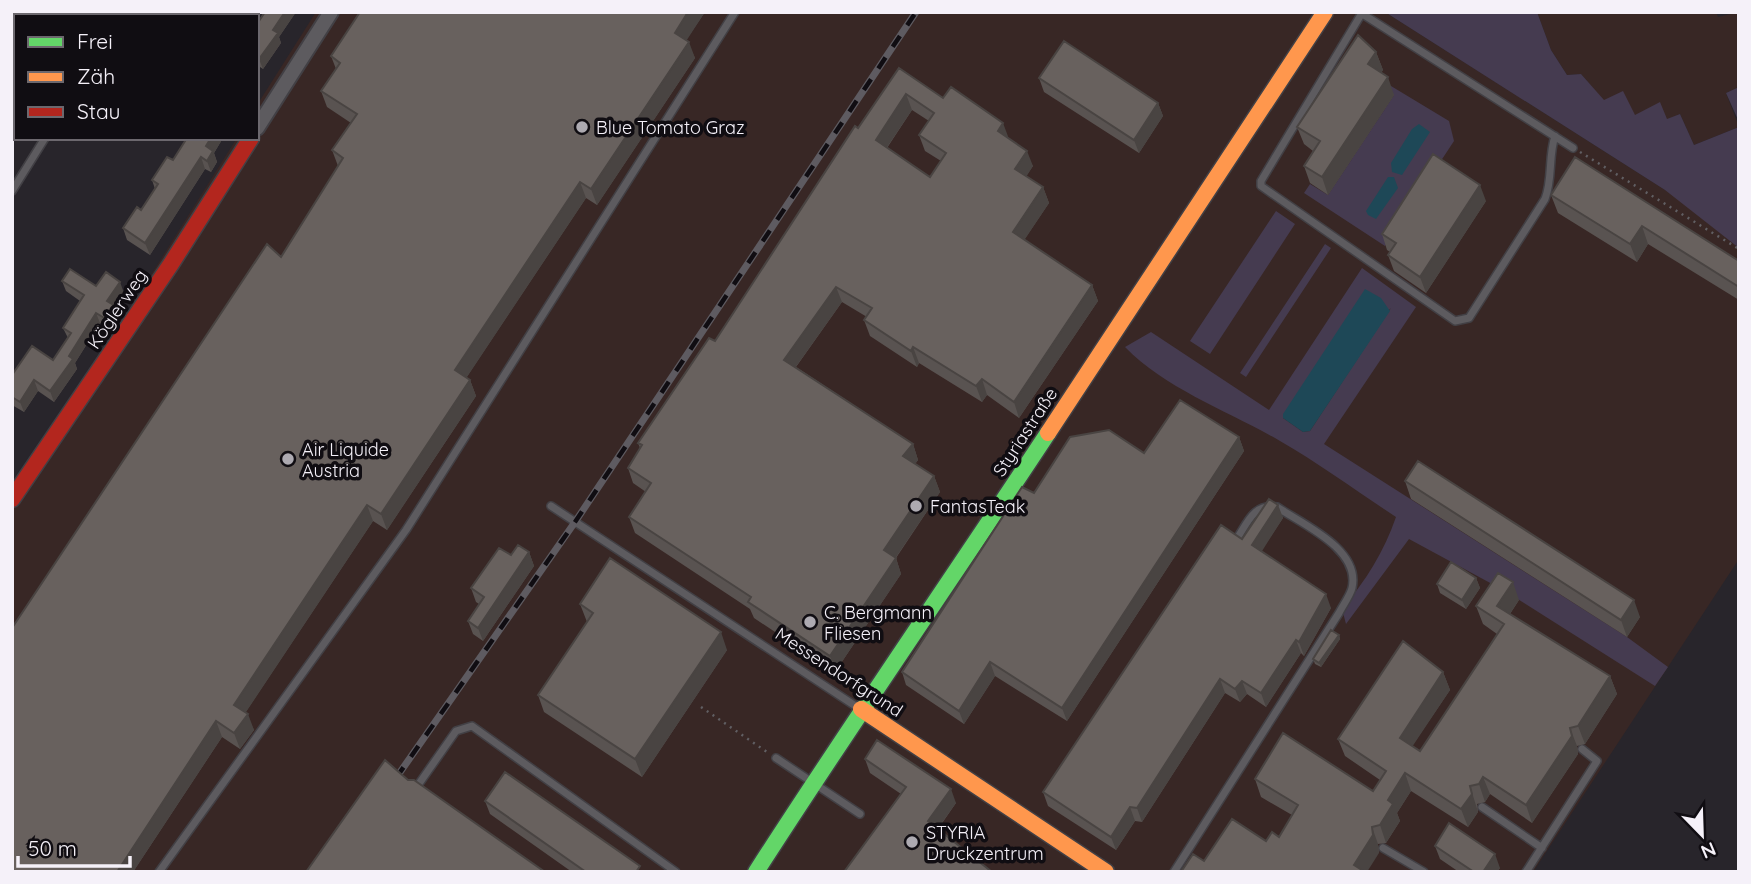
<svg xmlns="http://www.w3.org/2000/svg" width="1751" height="884" viewBox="0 0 1751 884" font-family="Quicksand,sans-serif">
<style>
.industrial{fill:#382725}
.green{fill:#453b50;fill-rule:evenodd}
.water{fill:#1e4857}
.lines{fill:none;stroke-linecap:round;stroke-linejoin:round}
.lane-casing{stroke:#424045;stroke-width:10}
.street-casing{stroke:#424045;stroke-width:18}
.fast-casing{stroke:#424045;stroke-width:19}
.slow-casing{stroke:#424045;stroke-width:19}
.jam-casing{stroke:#424045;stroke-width:19}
.path{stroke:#615f63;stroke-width:2.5;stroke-dasharray:2 5;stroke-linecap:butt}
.lane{stroke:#5d5b5f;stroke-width:7}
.street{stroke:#5d5b5f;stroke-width:14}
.fast{stroke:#63d668;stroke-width:16}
.slow{stroke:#ff974d;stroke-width:16}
.jam{stroke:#b3261e;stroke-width:16}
.rail-casing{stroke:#5e5b61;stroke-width:7}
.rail{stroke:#100d12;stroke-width:4.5;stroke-dasharray:13;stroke-linecap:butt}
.wall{fill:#595351;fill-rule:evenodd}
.shaded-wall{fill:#494442}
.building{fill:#68615e;stroke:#494442;stroke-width:2;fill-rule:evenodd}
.poi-dot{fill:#adaab1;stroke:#100d12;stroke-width:2.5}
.labels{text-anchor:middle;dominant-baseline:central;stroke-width:7;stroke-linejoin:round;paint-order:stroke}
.poi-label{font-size:18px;fill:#f5f1f9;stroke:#100d12;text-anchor:start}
.street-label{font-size:18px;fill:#f5f1f9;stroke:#100d12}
</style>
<rect width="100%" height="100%" fill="#28252b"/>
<!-- industrial -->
<path class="industrial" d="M316,12H1385L1739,237V559L1533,872H12V484L107,345L237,138H257V105Z
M1537,12H1716L1718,17L1739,12V87L1726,93L1739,127L1694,145L1680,114L1667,120L1635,115L1604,101L1581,74L1567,75L1551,50Z"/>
<!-- green -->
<path class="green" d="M1385,12H1537L1551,50L1567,75L1581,74L1604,100L1623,91L1635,115L1660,102L1667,119L1680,114L1694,145L1739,127V248L1665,190Z
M1391,86L1449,121L1454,141L1385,246L1304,193L1310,184L1328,195L1394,95L1386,90Z
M1739,87V122L1726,93Z
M1276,211L1295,224L1210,354L1190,341Z
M1325,244L1331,248L1246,377L1240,373Z
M1362,268L1416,307L1324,444L1627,637L1668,667L1655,686L1505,591L1409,539L1346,624L1342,609C1366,580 1384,552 1396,517C1358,492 1320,464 1280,441C1229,411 1167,390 1125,347L1151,332L1269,410ZM1391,308L1310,431L1303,432L1283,418Z"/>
<!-- water -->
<path class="water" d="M1419,124L1430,132L1402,175L1392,172L1391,163L1412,129Z
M1388,177H1394L1398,188L1376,219L1368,215L1366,211Z
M1365,289L1381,298L1390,311L1310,431L1303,432L1283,418V414Z"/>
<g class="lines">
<!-- lane casing -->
<g class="lane-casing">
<path id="lane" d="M39,12L45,16
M1361,13L1573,148
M1362,13L1261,181V186L1455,321L1469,318L1545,199C1553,179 1548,157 1555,136
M50,16L53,12
M114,16L116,12
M12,75L16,69
M12,85L16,87
M12,191L45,138
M551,506L860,709
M776,758L860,814
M416,788L456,731L472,726L676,872
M1482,807L1542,848
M1383,848L1424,872
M159,872L406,530L735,12
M1174,872L1339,613C1343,605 1350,596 1352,588C1361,549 1302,524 1277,507C1255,503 1248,521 1238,537
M1526,872L1597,761L1582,749"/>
</g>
<!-- street casing -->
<g class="street-casing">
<path id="street" d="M257,128L331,12"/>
</g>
<!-- fast casing -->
<g class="fast-casing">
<path id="fast" d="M756,872C851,724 951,580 1048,433"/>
</g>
<!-- slow casing -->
<g class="slow-casing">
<path id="slow" d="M1048,433L1325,12
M861,709L1106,872"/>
</g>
<!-- jam casing -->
<g class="jam-casing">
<path id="jam" d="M12,499L171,264L251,138"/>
</g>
<!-- path -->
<path class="path" d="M66,16L68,12
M12,109L16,111
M1580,152L1739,249
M701,707L767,752"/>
<!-- lane -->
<use href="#lane" class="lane"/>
<!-- street -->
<use href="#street" class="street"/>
<!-- fast -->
<use href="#fast" class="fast"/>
<!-- slow -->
<use href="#slow" class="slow"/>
<!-- jam -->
<use href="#jam" class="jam"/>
<!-- rail casing -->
<g class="rail-casing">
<path id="rail" d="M396,778L575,522L916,12"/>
</g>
<!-- rail -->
<use href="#rail" class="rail"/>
</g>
<!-- wall -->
<path class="wall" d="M264,12H296L279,37L281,43L263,69L257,65V24Z
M360,12H705L686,40L695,58L597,205L586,198L466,378L470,380L476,396L387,530L373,521L245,713L254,730L240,749L222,737L133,872L281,257L338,166L332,150L351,123L327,107L321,91L336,69L331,56Z
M1376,52L1383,70L1381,73L1394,95L1328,195L1310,183L1304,166L1313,151L1304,144L1297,127Z
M899,68L943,98L1009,139L1033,166L1026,176L1043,187L1049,203L1024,240L1092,285L1098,301L1019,418L987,395L982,402L919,363L917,367L870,336L864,320L867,317L842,302L796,367L913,444L918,460L915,464L934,476L940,492L896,558L901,574L835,672L754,618L750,609L635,533L629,517L646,492L633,483L628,468L640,448L638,443L715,341ZM912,110L929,121L919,135L925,151L941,161L930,177L887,148Z
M1039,78L1158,103L1163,116L1139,153L1044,92Z
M182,138H223L214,153L217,162L211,172L205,169L150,255L127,240L123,228L141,210L155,189L152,180L173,160L186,140Z
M1575,157L1739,261V300L1648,244L1637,262L1558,213L1551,195Z
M1486,201L1426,293L1394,271L1388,255L1390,252L1387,250L1382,234Z
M62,281L96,286L124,293L115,306L119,317L110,330L100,323L75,363L77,369L54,402L38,391L24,412L12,405V375L53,360L68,338L63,328L80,301L66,291Z
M1239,437L1244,451L1067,721L995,676L964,724L906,685L902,672L1034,493L1144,453Z
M1405,481L1640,617L1627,637L1411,499Z
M1278,505L1283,518L1261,551L1331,608L1304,656L1301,653L1266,707L1247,694L1240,702L1225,693L1142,822L1135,821L1116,850L1048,806L1043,792L1242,539Z
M529,552L534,566L483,641L473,634L468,621L479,604L476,602L471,588L511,555Z
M1476,578L1480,588L1466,609L1440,593L1437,584Z
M1519,600L1510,614L1610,676L1617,694L1585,744L1577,746L1578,754L1532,823L1490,794L1485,802L1477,804L1478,812L1468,827L1411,791L1397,813L1400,821L1386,843L1378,844L1379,853L1204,861L1279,837L1292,815L1261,797L1255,779L1373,791L1380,780L1345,756L1338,739L1443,672L1450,690L1412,746L1420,751L1497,634L1483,624L1476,606Z
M580,604L727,650L642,777L544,712L538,695L587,622Z
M1339,635L1340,639L1321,667L1315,664L1313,659Z
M865,759L956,803L938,829L844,872L901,794L870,773Z
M485,801L642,872H572L490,814Z
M1435,846L1500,868L1497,872H1459L1440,859Z"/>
<!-- shaded-wall -->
<path class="shaded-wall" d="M285,12H296L279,37L281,43L263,69L259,59L273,30Z
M688,12H705L681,49L675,33Z
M689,42L695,58L597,205L591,189Z
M1376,52L1383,70L1374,82L1368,64Z
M1388,77L1394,95L1328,195L1322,177Z
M906,94L912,110L881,156L876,140Z
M1158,103L1163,116L1139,153L1134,140Z
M1003,123L1009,139L998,131Z
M211,138H223L214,153L217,162L211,172L207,161L206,146Z
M1027,151L1033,166L1021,185L1015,169Z
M201,157L205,169L150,255L145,243Z
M580,182L586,198L461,386L455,370Z
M1480,185L1486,201L1426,293L1420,277Z
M1043,187L1049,203L1019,248L1013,232Z
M1642,226L1648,244L1637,262L1630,244Z
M120,282L124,293L111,311L107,301Z
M1092,285L1098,301L1019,418L1014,402Z
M836,287L842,302L790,375L784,360Z
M115,306L119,317L110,330L106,319Z
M96,313L100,323L75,363L77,369L54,402L50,391L69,356Z
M913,347L919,363L917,367L911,351Z
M982,379L987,395L982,402L976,386Z
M34,380L38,391L24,412L20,402Z
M470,380L476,396L387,530L381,514Z
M1239,437L1244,451L1067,721L1062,708Z
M913,444L918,460L909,472L903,456Z
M934,476L940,492L890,566L884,550Z
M367,505L373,521L240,721L234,705Z
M1278,505L1283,518L1257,559L1252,545Z
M529,552L534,566L483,641L478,628Z
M896,558L901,574L835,672L830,656Z
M1476,578L1480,588L1466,609L1462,600Z
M1513,582L1519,600L1503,624L1497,606Z
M1326,594L1331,608L1304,656L1299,642Z
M1634,600L1640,617L1627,637L1621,620Z
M721,632L727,650L642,777L635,759Z
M1339,635L1340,639L1321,667L1319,663Z
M1296,640L1301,653L1266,707L1261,693Z
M990,662L995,676L964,724L959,711Z
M1443,672L1450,690L1406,756L1400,738Z
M1610,676L1617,694L1585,744L1578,726Z
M1220,679L1225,693L1142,822L1137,808Z
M1242,681L1247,694L1240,702L1235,689Z
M248,714L254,730L240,749L234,733Z
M216,721L222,737L133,872H117Z
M1570,728L1577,746L1578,754L1532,823L1526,805Z
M1405,773L1411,791L1397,813L1400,821L1386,843L1380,825L1388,800Z
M1483,777L1490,794L1485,802L1479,784Z
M1470,786L1478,812L1468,827L1461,809Z
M951,789L956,803L933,835L928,821Z
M1130,807L1135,821L1116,850L1111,837Z
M1372,827L1378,844L1379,853L1367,872H1356L1354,865Z
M1495,854L1500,868L1497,872H1483Z"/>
<!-- building -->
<path class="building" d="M265,12H285L273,30L278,33L259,59L257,57V24Z
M360,12H688L675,33L689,42L591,189L580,182L455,370L470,380L381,514L367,505L234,705L248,714L234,733L216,721L117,872H12V628L267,244L281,257L343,158L332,150L357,114L321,91L340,63L331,56Z
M1358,35L1376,52L1368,64L1388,77L1322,177L1304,166L1320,141L1297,127Z
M1064,41L1158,103L1134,140L1039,78Z
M899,68L943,98L951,87L1003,123L998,131L1027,151L1015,169L1043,187L1013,232L1092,285L1014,402L982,379L976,386L913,347L911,351L864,320L872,308L836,287L784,360L913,444L903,456L934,476L884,550L896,558L830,656L748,602L751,597L629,517L651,483L628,468L642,445L638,443L709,338L715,341L855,126L858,128ZM906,94L934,113L919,135L946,153L930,177L876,140Z
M187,138H211L206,146L213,151L207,161L201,157L145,243L123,228L137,207L141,210L158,184L152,180L167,157L173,160Z
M1433,154L1480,185L1420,277L1388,255L1396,243L1382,234Z
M1575,157L1739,261V287L1642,226L1630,244L1551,195Z
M70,269L96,286L106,272L120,282L107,301L115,306L106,319L96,313L69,356L73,359L50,391L34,380L20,402L12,397V375L32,346L53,360L71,333L63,328L84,295L62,281Z
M1180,400L1239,437L1062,708L990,662L959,711L902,672L1022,487L1034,493L1070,437L1109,430L1144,453Z
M1418,461L1634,600L1621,620L1405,481Z
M1269,499L1278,505L1252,545L1326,594L1299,642L1296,640L1261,693L1242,681L1235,689L1220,679L1137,808L1130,807L1111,837L1043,792L1221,525L1242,539Z
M518,545L529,552L478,628L468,621L484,597L471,588L499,548L511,555Z
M610,558L721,632L635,759L538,695L593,613L580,604Z
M1451,562L1476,578L1462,600L1437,584Z
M1498,573L1513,582L1497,606L1610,676L1578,726L1570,728L1572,736L1526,805L1483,777L1479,784L1470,786L1472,794L1461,809L1405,773L1388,800L1393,804L1380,825L1372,827L1373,835L1354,865L1365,872H1181L1193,854L1204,861L1232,819L1266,841L1272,832L1279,837L1298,805L1255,779L1283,733L1373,791L1386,771L1338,739L1403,641L1443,672L1400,738L1420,751L1504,624L1476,606Z
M1331,630L1339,635L1319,663L1313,659Z
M877,740L951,789L928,821L992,872H844L906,787L865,759Z
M385,760L408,780H414L545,872H306Z
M505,772L640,866L636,872H586L485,801Z
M1449,823L1495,854L1483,872H1474L1435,846Z"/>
<!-- markers -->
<g class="poi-dot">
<circle cx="582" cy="127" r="7"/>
<circle cx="288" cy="459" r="7"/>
<circle cx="916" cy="506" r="7"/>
<circle cx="810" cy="622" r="7"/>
<circle cx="912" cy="842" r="7"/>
</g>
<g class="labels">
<!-- poi labels -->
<g class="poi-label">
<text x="596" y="127">Blue Tomato Graz</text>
<text x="302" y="449">Air Liquide<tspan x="302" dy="21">Austria</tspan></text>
<text x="930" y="506">FantasTeak</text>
<text x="824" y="612">C. Bergmann<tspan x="824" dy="21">Fliesen</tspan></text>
<text x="926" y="832">STYRIA<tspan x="926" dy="21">Druckzentrum</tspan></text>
</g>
<!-- street labels -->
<g class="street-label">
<text transform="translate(117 309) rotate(-56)">Köglerweg</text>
<text transform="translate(1025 432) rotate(-57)">Styriastraße</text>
<text transform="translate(839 672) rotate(33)">Messendorfgrund</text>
</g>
</g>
<!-- border -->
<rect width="1751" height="884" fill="none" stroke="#f5f1f9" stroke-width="28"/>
<!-- legend -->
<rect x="14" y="14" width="245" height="126" fill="#100d12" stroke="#6c686e" stroke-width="2"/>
<rect x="28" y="37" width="35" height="10" fill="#63d668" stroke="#6c686e" stroke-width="2"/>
<text x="77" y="49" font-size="21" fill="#f5f1f9">Frei</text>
<rect x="28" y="72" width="35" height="10" fill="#ff974d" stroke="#6c686e" stroke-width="2"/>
<text x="77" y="84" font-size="21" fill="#f5f1f9">Zäh</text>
<rect x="28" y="107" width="35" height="10" fill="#b3261e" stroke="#6c686e" stroke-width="2"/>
<text x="77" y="119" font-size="21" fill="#f5f1f9">Stau</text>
<!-- north arrow -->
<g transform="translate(1702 835) rotate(157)" stroke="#100d12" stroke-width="5" paint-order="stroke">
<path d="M0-5L12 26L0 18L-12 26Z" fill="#f5f1f9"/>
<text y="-10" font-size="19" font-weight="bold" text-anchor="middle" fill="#f5f1f9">N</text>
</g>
<!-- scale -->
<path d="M18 856v10h112v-10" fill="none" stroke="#f5f1f9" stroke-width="3.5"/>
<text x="28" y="856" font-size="21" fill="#f5f1f9" stroke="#100d12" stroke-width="5" paint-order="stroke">50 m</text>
</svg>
